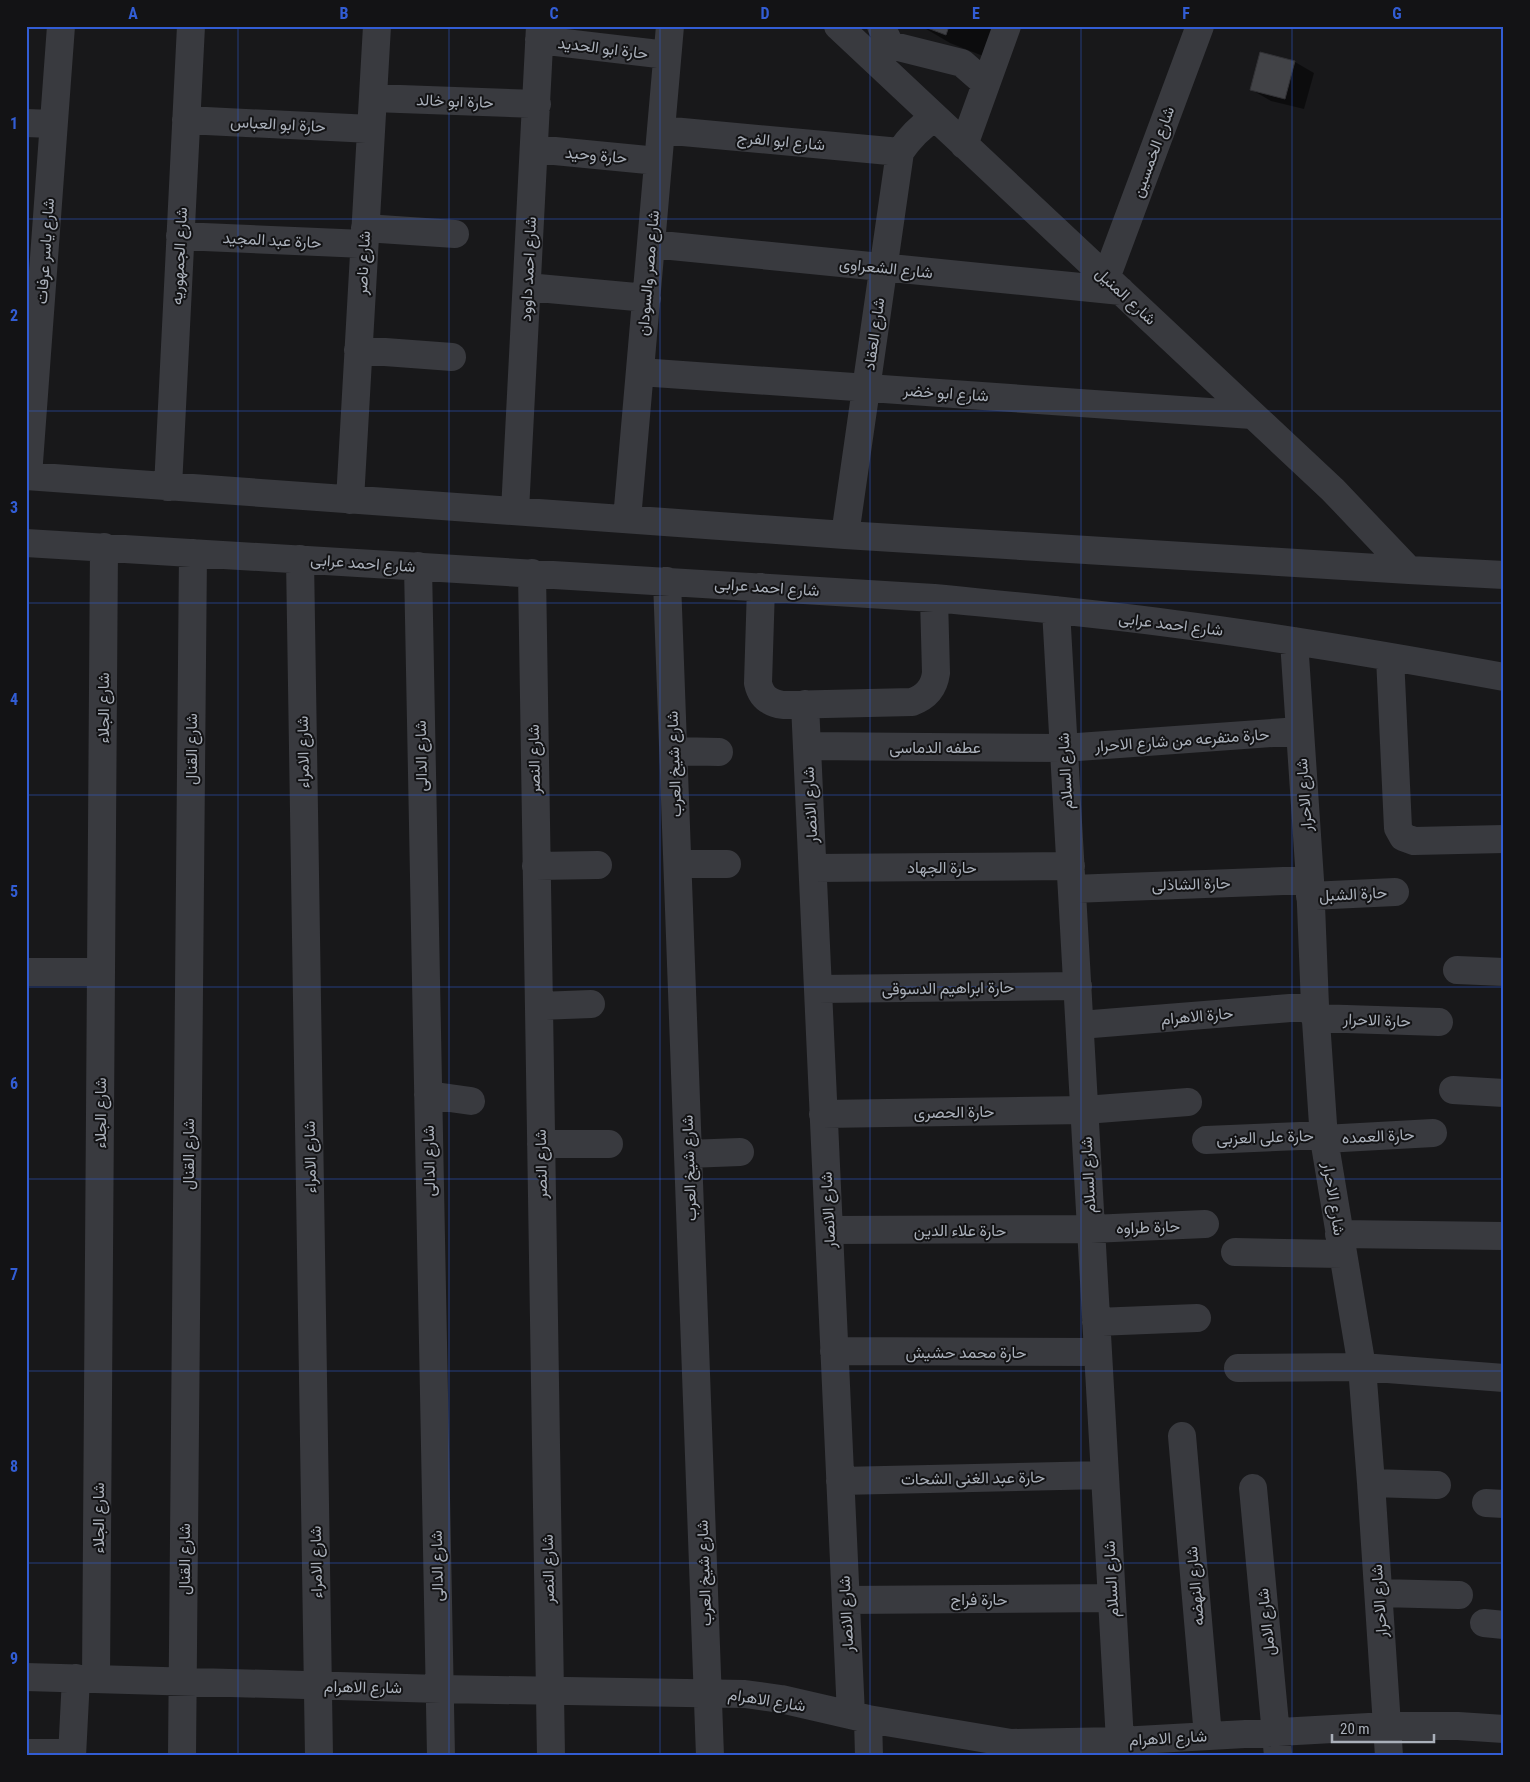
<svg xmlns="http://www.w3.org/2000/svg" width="1530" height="1782" viewBox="0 0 1530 1782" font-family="'Roboto Condensed',Vazirmatn,sans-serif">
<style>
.shadow{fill:#0007}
.building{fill:#424347;stroke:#323236}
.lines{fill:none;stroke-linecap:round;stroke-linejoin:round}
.minor{stroke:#393a3f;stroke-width:28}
.grid{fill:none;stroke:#325dd4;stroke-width:1;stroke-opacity:0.55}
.labels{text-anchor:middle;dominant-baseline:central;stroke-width:4;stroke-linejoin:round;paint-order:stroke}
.street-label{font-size:16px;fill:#aab0ba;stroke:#131315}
.neatline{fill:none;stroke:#325dd4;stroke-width:2}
.grid-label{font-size:16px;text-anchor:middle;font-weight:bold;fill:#325dd4}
</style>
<rect width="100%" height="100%" fill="#18181a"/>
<!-- shadow -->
<path class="shadow" d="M921,26H994L983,56L950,43Z
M1295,62L1314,73L1304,109L1271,101L1252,90Z"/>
<!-- building -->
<path class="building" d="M922,26H949L946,35Z
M1260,52L1295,61L1285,99L1250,90Z"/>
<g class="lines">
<!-- minor -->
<path class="minor" d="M838,26L1333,490L1409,570
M881,26L890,45L962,63L986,84
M539,40L667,55
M373,98L537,104
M186,120L371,129
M26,123L53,124
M661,130L900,152
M964,145L1007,26
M534,149L658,161
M365,228L455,234
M180,236L364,244
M651,244L1121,291
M1106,278L1200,26
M527,287L647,298
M358,350L452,357
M640,372L1252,415
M26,476L845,535L1409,570L1504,575
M28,476L61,26
M168,487L191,26
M350,500L377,26
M515,511L540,26
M627,519L670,26
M845,535L900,152C910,137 920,127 935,117
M26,543L934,598C1015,606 1095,613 1175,624C1285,638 1395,657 1504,677
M300,559L319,1756
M418,566L441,1756
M532,573L551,1756
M667,581L710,1756
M761,587L758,683C761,697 769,703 783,705L912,702C926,697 934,688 936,673L934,598
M1056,610L1120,1741
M1294,641L1310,880L1315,1006L1324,1139L1362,1367L1371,1483L1389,1756
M1390,657L1398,828L1403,837L1414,841L1504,839
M805,704L851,1715
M807,746L1064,748L1300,731
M674,751L719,752
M678,864H727
M536,866L598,865
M813,868L1071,866
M1072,889L1310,880
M1310,896L1395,892
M1457,970L1504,972
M26,972H101
M818,989L1078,986
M539,1006L591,1004
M1315,1018L1439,1022
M1080,1025L1315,1006
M1453,1090L1504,1093
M428,1095L471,1101
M823,1114L1085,1110L1188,1102
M1324,1139L1433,1133
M1206,1140L1324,1135
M541,1144H609
M688,1154L740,1152
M829,1230L1091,1229L1205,1224
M1339,1234L1504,1236
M1235,1252L1342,1254
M1096,1322L1197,1318
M834,1351L1098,1352
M1238,1368L1362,1367L1504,1378
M1182,1436L1208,1736
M840,1481L1105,1475
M1371,1483L1437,1485
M1253,1488L1278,1756
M1486,1503L1504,1504
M1379,1593L1459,1595
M846,1600L1112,1598
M1484,1623L1504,1625
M26,1677L440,1689L745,1694L781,1699L868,1719L1011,1743L1120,1741L1387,1726H1458L1504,1729
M96,1679L104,547
M868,1719L869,1756
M26,1753H72
M72,1756L76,1678
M182,1756L193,553"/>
</g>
<!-- grid -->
<path class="grid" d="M238,26V1756M449,26V1756M660,26V1756M870,26V1756M1081,26V1756M1292,26V1756M26,219H1504M26,411H1504M26,603H1504M26,795H1504M26,987H1504M26,1179H1504M26,1371H1504M26,1563H1504"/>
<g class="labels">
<!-- street labels -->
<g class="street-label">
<text transform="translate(603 48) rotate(7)">حارة ابو الحديد</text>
<text transform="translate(455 101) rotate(2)">حارة ابو خالد</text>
<text transform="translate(278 124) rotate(3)">حارة ابو العباس</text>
<text transform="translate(781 141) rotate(5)">شارع ابو الفرج</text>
<text transform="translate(1153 152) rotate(-70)">شارع الخمسين</text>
<text transform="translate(596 155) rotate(5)">حارة وحيد</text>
<text transform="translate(272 240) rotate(3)">حارة عبد المجيد</text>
<text transform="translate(45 251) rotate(-86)">شارع ياسر عرفات</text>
<text transform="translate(179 256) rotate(-87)">شارع الجمهوريه</text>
<text transform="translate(363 263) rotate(-87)">شارع ناصر</text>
<text transform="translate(886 268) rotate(6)">شارع الشعراوى</text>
<text transform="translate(528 269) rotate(-87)">شارع احمد داوود</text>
<text transform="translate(648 273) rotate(-85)">شارع مصر والسودان</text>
<text transform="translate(1126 296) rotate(43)">شارع المنيل</text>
<text transform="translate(874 334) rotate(-82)">شارع العقاد</text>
<text transform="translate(946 393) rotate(4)">شارع ابو خضر</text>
<text transform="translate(363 563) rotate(4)">شارع احمد عرابى</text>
<text transform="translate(767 587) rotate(4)">شارع احمد عرابى</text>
<text transform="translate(1171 624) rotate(7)">شارع احمد عرابى</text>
<text transform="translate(103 708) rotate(-90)">شارع الجلاء</text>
<text transform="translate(1182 740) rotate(-4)">حارة متفرعه من شارع الاحرار</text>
<text x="935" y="747">عطفه الدماسى</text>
<text transform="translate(191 749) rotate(-90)">شارع القنال</text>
<text transform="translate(303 752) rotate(-91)">شارع الامراء</text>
<text transform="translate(421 756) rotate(-91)">شارع الدالى</text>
<text transform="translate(534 759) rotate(-91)">شارع النصر</text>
<text transform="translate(674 764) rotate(-92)">شارع شيخ العرب</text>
<text transform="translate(1065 771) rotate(-93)">شارع السلام</text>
<text transform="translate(1304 795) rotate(-94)">شارع الاحرار</text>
<text transform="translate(810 805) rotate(-93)">شارع الانصار</text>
<text x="942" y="867">حارة الجهاد</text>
<text transform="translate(1191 884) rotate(-2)">حارة الشاذلى</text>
<text transform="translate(1353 894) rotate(-3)">حارة الشبل</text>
<text transform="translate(948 988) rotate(-1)">حارة ابراهيم الدسوقى</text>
<text transform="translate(1197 1016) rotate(-5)">حارة الاهرام</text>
<text transform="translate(1377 1020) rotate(2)">حارة الاحرار</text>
<text transform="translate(954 1112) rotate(-1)">حارة الحصرى</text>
<text transform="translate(100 1113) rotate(-90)">شارع الجلاء</text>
<text transform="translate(1378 1136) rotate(-3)">حارة العمده</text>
<text transform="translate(1265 1137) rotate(-2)">حارة على العزبى</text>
<text transform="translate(188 1154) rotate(-90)">شارع القنال</text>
<text transform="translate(310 1157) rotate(-91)">شارع الامراء</text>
<text transform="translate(429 1161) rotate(-91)">شارع الدالى</text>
<text transform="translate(541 1164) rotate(-91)">شارع النصر</text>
<text transform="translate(689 1168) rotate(-92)">شارع شيخ العرب</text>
<text transform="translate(1088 1175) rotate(-93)">شارع السلام</text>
<text transform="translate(1334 1199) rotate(81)">شارع الاحرار</text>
<text transform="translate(828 1210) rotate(-93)">شارع الانصار</text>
<text transform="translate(1148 1227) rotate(-2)">حارة طراوه</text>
<text x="960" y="1230">حارة علاء الدين</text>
<text x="966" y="1352">حارة محمد حشيش</text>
<text transform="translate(973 1478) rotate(-1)">حارة عبد الغنى الشحات</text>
<text transform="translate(98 1518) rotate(-90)">شارع الجلاء</text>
<text transform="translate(184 1559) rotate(-90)">شارع القنال</text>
<text transform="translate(316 1562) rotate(-91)">شارع الامراء</text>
<text transform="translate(437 1566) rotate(-91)">شارع الدالى</text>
<text transform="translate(548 1569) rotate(-91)">شارع النصر</text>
<text transform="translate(704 1573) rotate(-92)">شارع شيخ العرب</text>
<text transform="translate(1111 1579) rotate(-93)">شارع السلام</text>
<text transform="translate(1195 1586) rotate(-95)">شارع النهضه</text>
<text x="979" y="1599">حارة فراج</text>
<text transform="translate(1379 1601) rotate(-94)">شارع الاحرار</text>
<text transform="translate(846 1614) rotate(-93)">شارع الانصار</text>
<text transform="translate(1266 1622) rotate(-96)">شارع الامل</text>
<text transform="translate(363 1687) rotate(1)">شارع الاهرام</text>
<text transform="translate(767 1700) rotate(9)">شارع الاهرام</text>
<text transform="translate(1168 1738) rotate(-3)">شارع الاهرام</text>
</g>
</g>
<!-- border -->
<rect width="1530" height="1782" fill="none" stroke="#131315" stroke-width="55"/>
<!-- scale -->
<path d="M1332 1734v8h102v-8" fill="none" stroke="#aab0ba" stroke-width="2.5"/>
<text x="1340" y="1734" font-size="15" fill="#aab0ba" stroke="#131315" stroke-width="4" paint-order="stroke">20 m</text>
<rect x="28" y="28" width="1474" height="1726" class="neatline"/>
<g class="grid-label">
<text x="133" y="19">A</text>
<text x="344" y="19">B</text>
<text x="554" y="19">C</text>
<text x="765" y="19">D</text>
<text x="976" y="19">E</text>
<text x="1186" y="19">F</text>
<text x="1397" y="19">G</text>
<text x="14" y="129">1</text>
<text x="14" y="321">2</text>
<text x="14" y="513">3</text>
<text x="14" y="705">4</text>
<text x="14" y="897">5</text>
<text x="14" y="1089">6</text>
<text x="14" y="1280">7</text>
<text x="14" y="1472">8</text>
<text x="14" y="1664">9</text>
</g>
</svg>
